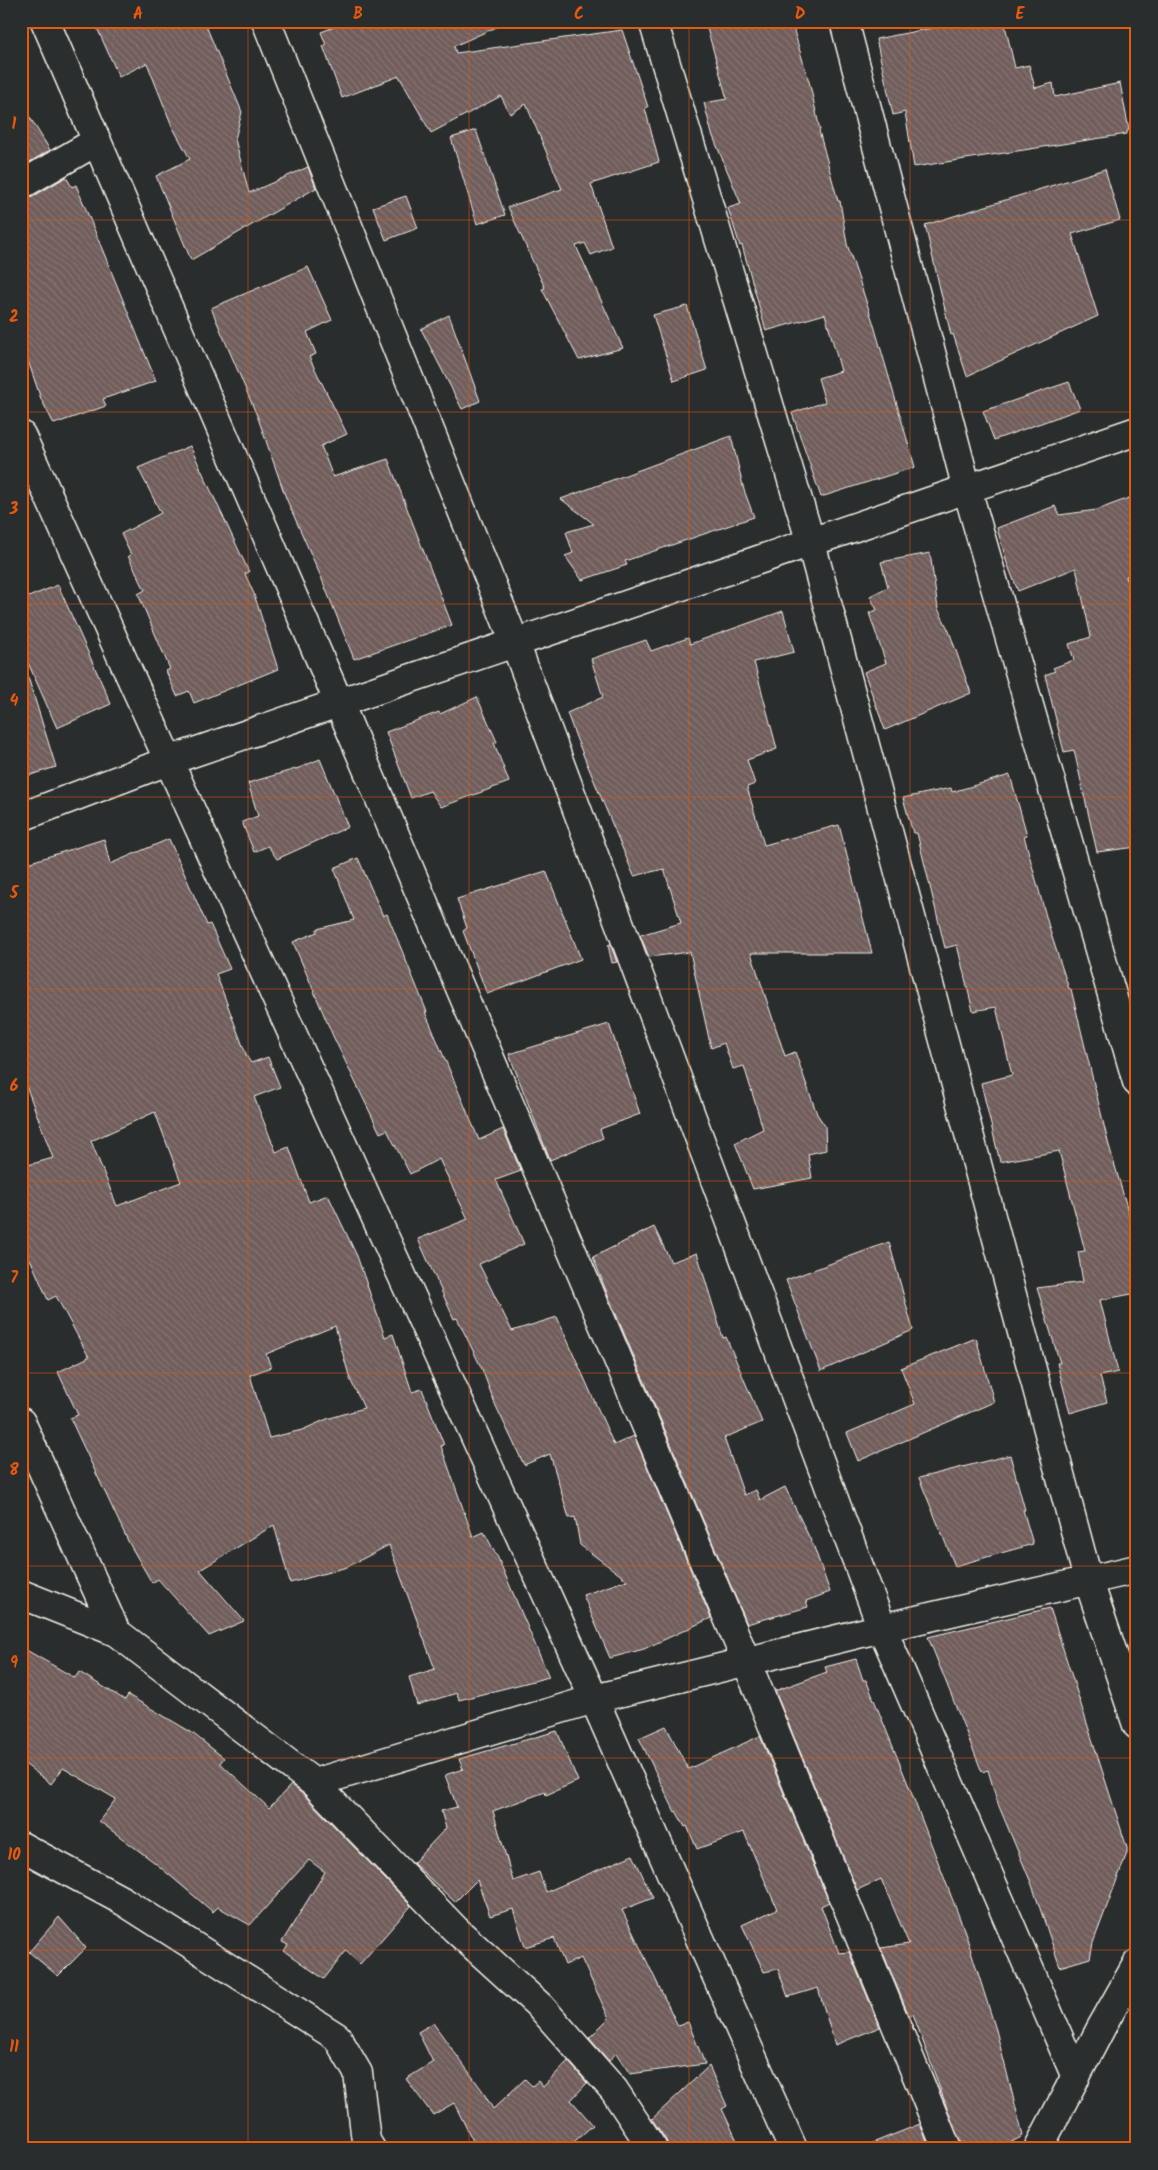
<svg xmlns="http://www.w3.org/2000/svg" width="1158" height="2170" viewBox="0 0 1158 2170" font-family="Kalam,sans-serif">
<style>
.building{fill:url(#building-back-hatch);stroke:#f4f1e8;fill-rule:evenodd}
.lines{fill:none;stroke-linecap:round;stroke-linejoin:round}
.street-casing{stroke:#f4f1e8;stroke-width:31}
.secondary-casing{stroke:#f4f1e8;stroke-width:31}
.street{stroke:#2a2d2e;stroke-width:28}
.secondary{stroke:#2a2d2e;stroke-width:28}
.grid{fill:none;stroke:#e8590c;stroke-width:1;stroke-opacity:0.55}
.neatline{fill:none;stroke:#e8590c;stroke-width:2}
.grid-label{font-size:16px;text-anchor:middle;font-weight:bold;fill:#e8590c}
</style>
<defs>
<pattern id="building-back-hatch" width="6" height="6" patternUnits="userSpaceOnUse" patternTransform="scale(1.25)"><rect width="6" height="6" fill="#705d5b"/><path d="M-1 5l2 2M0 0l6 6M5-1l2 2" fill="none" stroke="#857573"/></pattern>
</defs>
<rect width="100%" height="100%" fill="#2a2d2e"/>
<filter id="ink" filterUnits="userSpaceOnUse"><feTurbulence type="fractalNoise" baseFrequency=".02" numOctaves="2"/><feDisplacementMap in="SourceGraphic" scale="10" xChannelSelector="R" yChannelSelector="G"/><feConvolveMatrix kernelMatrix="1 2 1 2 8 2 1 2 1" color-interpolation-filters="sRGB"/></filter>
<g filter="url(#ink)">
<!-- building -->
<path class="building" d="M94,21H204L242,112L235,139L249,193L308,167L316,188L191,260L156,176L190,159L172,126L147,63L119,77Z
M350,21H510L454,46L456,53L622,30L648,107L645,108L659,162L591,184L612,247L591,255L585,243L576,246L623,348L579,360L542,289L545,288L508,207L562,189L526,104L510,114L501,96L431,133L399,76L342,98L323,46L326,45L321,32Z
M705,21H791L810,85L820,130L819,131L838,201H840L847,244L873,322L915,467L821,497L792,413L825,402L818,378L841,371L825,314L766,331L742,245L740,246L728,208L741,204L712,134L704,103L727,99Z
M968,21H1004L1015,68L1029,65L1035,88L1053,83L1055,97L1120,83L1129,130L1127,131V134L914,167L905,112L893,115L876,39Z
M21,103L50,150L21,167Z
M476,130L505,215L477,224L451,138Z
M1105,169L1120,220L1072,234L1098,316L967,376L953,334L951,335L925,225Z
M66,177L72,187L76,185L156,381L103,399L106,406L54,424L41,399L21,340V201L29,199Z
M406,196L418,228L386,240L373,207Z
M308,267L332,320L307,332L316,354L309,357L347,434L321,446L333,477L388,459L452,625L354,659L321,577L286,498L258,418L211,308Z
M687,306L707,370L674,381L653,315Z
M449,315L480,401L462,409L421,329Z
M1069,382L1080,409L994,440L983,411Z
M731,436L744,490L754,517L625,561L627,565L582,580L565,556L573,553L566,532L594,524L561,499Z
M190,446L249,572L245,574L254,594L278,669L194,703L189,691L177,696L166,671L170,669L138,594L145,590L128,556L131,555L121,534L161,513L138,468Z
M1137,495V573L1126,576L1137,631V847L1097,852L1074,750L1064,752L1045,675L1055,671L1053,668L1074,660L1069,644L1091,637L1076,568L1018,591L1007,563L997,528L1055,506L1059,515L1097,510Z
M930,553L938,609L949,631L971,693L885,730L864,672L886,663L869,613L877,610L870,596L888,587L881,562Z
M58,585L111,704L57,728L21,647V600Z
M783,611L794,652L754,662L777,749L747,760L755,784L747,787L764,845L839,825L872,953H751L785,1056L795,1052L817,1114L825,1126L826,1150L808,1154L812,1178L753,1189L735,1143L763,1129L744,1066L733,1069L724,1043L711,1048L690,952L649,957L640,935L681,923L664,869L634,876L577,740L567,713L603,697L591,659L646,640L651,651L688,638L690,644Z
M28,677L56,767L21,778V679Z
M477,697L497,742L494,743L509,782L441,807L430,791L411,798L386,732L439,712L440,714Z
M320,759L348,827L277,859L268,846L254,852L242,822L258,816L248,783L299,768Z
M1010,775L1027,835L1024,836L1050,931L1069,989H1071L1108,1142L1137,1242V1293L1100,1300L1118,1372L1100,1376L1107,1402L1070,1413L1057,1363H1060L1037,1288L1083,1282L1078,1252L1085,1251L1059,1151L1000,1162L981,1083L1012,1075L996,1007L973,1011L957,945L945,948L917,833H913L903,798L951,788L952,792Z
M104,839L110,864L169,839L207,925L210,924L230,969L216,974L247,1057L251,1063L268,1057L280,1087L254,1097L276,1152L289,1147L309,1202L328,1195L357,1256L385,1337L393,1334L412,1392L422,1389L444,1445L441,1446L473,1537L484,1532L498,1558L549,1677L459,1700L457,1693L417,1705L409,1677L435,1669L389,1545L347,1567L290,1583L274,1525L200,1570L244,1621L209,1636L158,1579L152,1583L129,1543L70,1418L78,1415L58,1372L89,1357L56,1296L48,1300L28,1254L21,1256V1167L53,1158L21,1072V865ZM155,1112L181,1182L117,1206L91,1141ZM335,1326L350,1379L364,1408L327,1419L302,1430L269,1438L250,1375L271,1367L266,1354Z
M358,858L383,916L387,914L427,1012H425L479,1140L503,1129L521,1171L496,1180L524,1244L479,1264L512,1331L557,1317L614,1445L634,1436L711,1618L644,1649L610,1658L583,1595L627,1580L580,1545L575,1517L569,1518L550,1454L524,1465L495,1404L482,1369L457,1318L454,1319L418,1239L468,1219L439,1159L410,1174L387,1130L380,1133L333,1036L293,942L317,932V929L354,920L334,868Z
M546,871L581,959L487,994L463,931L467,928L457,899Z
M610,944L617,962L612,963L608,945Z
M609,1024L640,1114L600,1129L603,1138L550,1160L509,1054Z
M654,1227L671,1262L697,1253L723,1338L726,1337L762,1422L724,1438L744,1495L756,1490L760,1500L785,1487L814,1547L830,1592L806,1601L808,1607L747,1624L607,1293L593,1257Z
M889,1242L913,1330L821,1371L786,1280Z
M976,1338L994,1402L858,1461L847,1433L915,1404L901,1368Z
M1010,1455L1025,1510H1023L1033,1544L955,1566L919,1478Z
M1050,1608L1127,1848V1853L1093,1943L1090,1958L1060,1967L1032,1885L998,1804L988,1770L982,1772L928,1637Z
M21,1647L75,1678L79,1672L125,1700L128,1695L191,1732L224,1758L220,1763L269,1808L291,1785L304,1795L411,1906L360,1964L346,1951L324,1979L284,1951L288,1945L282,1942L325,1872L309,1860L250,1925L218,1907L213,1912L154,1862L99,1821L116,1799L63,1768L51,1784L21,1761Z
M856,1659L863,1680H866L908,1784L965,1932L996,2030L1023,2136L998,2149H962L913,2014L909,2016L881,1948L909,1944L881,1879L857,1890L775,1691L827,1672L825,1667Z
M666,1726L688,1769L760,1736L829,1902L821,1906L839,1953L849,1952L880,2027L835,2045L818,1988L788,1997L778,1969L764,1972L742,1925L777,1909L744,1832L697,1849L687,1826L685,1827L676,1811L675,1812L639,1738Z
M557,1731L578,1781L546,1795L545,1792L493,1811L513,1881L539,1872L546,1892L633,1855L653,1898L622,1910L678,2026L688,2022L705,2064L630,2074L616,2053L609,2061L589,2038L609,2018L581,1958L565,1965L554,1938L525,1947L513,1909L490,1916L477,1880L455,1902L413,1863L446,1828L441,1811L457,1807L445,1775L463,1769L459,1759Z
M59,1917L86,1948L58,1976L29,1952Z
M433,2023L482,2090L493,2109L525,2079L532,2086L538,2081L543,2087L568,2061L587,2083L571,2100L593,2125L566,2149H477L454,2103L433,2115L406,2079L433,2062L418,2032Z
M709,2066L727,2106L722,2109L741,2149H669L666,2140L652,2119Z
M920,2124L930,2149H860V2148Z"/>
<g class="lines">
<!-- street casing -->
<g class="street-casing">
<path id="street" d="M45,21L339,703L747,1663L947,2149
M266,21L515,643L882,1628L1076,2077
M653,21L811,543L1088,1579L1137,1725
M844,21L967,489L1137,1082
M21,185L97,141
M21,435L594,1699L793,2149
M21,817L168,761L1137,431
M21,1422L116,1632
M21,1594L116,1632L314,1783L455,1929L541,2007L614,2090L653,2149
M314,1783L594,1699L882,1628L1137,1569
M21,1846L123,1901L337,2037L358,2073L366,2141L371,2149"/>
</g>
<!-- secondary casing -->
<g class="secondary-casing">
<path id="secondary" d="M1038,2149L1101,2028L1137,1964"/>
</g>
<!-- street -->
<use href="#street" class="street"/>
<!-- secondary -->
<use href="#secondary" class="secondary"/>
</g>
</g>
<!-- grid -->
<path class="grid" d="M248,21V2149M469,21V2149M689,21V2149M910,21V2149M21,220H1137M21,412H1137M21,604H1137M21,797H1137M21,989H1137M21,1181H1137M21,1373H1137M21,1566H1137M21,1758H1137M21,1950H1137"/>
<!-- margin -->
<rect width="1158" height="2170" fill="none" stroke="#2a2d2e" stroke-width="55"/>
<rect x="28" y="28" width="1102" height="2114" class="neatline"/>
<g class="grid-label">
<text x="138" y="19">A</text>
<text x="358" y="19">B</text>
<text x="579" y="19">C</text>
<text x="800" y="19">D</text>
<text x="1020" y="19">E</text>
<text x="14" y="129">1</text>
<text x="14" y="322">2</text>
<text x="14" y="514">3</text>
<text x="14" y="706">4</text>
<text x="14" y="898">5</text>
<text x="14" y="1091">6</text>
<text x="14" y="1283">7</text>
<text x="14" y="1475">8</text>
<text x="14" y="1668">9</text>
<text x="14" y="1860">10</text>
<text x="14" y="2052">11</text>
</g>
</svg>
